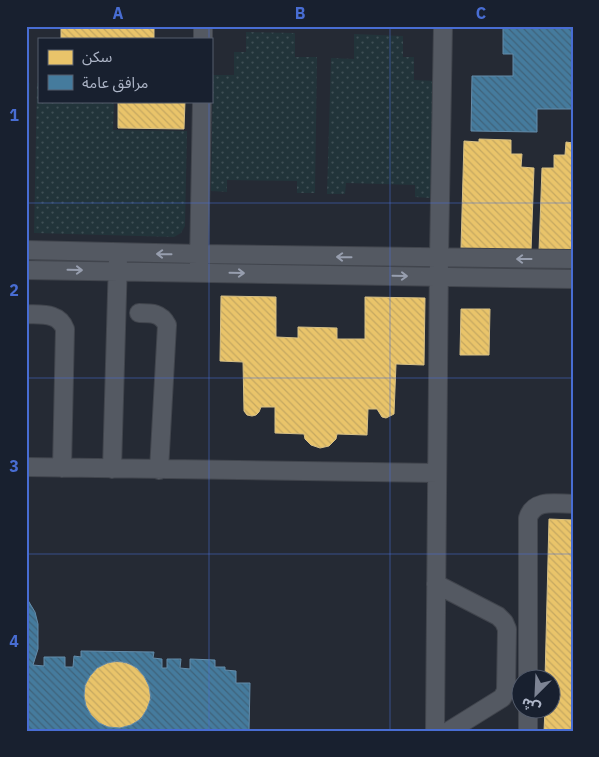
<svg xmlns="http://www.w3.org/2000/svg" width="599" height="757" viewBox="0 0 599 757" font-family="'IBM Plex Sans','Noto Sans Arabic',sans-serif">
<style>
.grass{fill:url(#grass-dots)}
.homes{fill:url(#homes-back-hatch);stroke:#d7c086}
.public{fill:url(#public-back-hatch);stroke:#648caa;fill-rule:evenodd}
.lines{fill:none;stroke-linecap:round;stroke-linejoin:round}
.minor-casing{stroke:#41454d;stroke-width:20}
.minor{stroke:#545962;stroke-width:18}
.oneway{stroke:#979eae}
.grid{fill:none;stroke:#486dd3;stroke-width:1;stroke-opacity:0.55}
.neatline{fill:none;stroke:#486dd3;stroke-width:2}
.grid-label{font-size:16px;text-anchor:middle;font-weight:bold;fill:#486dd3}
</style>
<defs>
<pattern id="grass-dots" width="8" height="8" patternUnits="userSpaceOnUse" patternTransform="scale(1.25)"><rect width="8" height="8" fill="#22343a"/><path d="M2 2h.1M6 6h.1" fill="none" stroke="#3f4f55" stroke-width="1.8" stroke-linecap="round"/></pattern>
<pattern id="homes-back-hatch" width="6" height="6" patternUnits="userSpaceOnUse" patternTransform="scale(1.25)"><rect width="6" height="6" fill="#e9c46a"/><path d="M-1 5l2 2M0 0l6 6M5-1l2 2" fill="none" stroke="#c5a861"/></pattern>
<pattern id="public-back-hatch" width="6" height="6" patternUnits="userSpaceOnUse" patternTransform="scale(1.25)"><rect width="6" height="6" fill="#457b9d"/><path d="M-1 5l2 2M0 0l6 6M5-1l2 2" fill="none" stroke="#3f637b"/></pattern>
</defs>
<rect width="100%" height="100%" fill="#252a34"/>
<!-- grass -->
<path class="grass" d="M246,32L295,33V57H317L315,193H297V181L227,180V192L211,191L213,75H234V52H246Z
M354,34L403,36V57H414V80L435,81L431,198L415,197V185L346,183L345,194H327L331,58L354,59Z
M26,82L30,83L26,234Z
M37,83H39V101L114,103L113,130L187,131L185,226L181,233L174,237L34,233Z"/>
<!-- homes -->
<path class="homes" d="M61,26H154V39H61Z
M118,101H185L184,129L118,128Z
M479,139L511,140V154H522L521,167L534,168L531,251L461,248L464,141L479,142Z
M566,142L573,143V253L539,251L542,168H554V155H565Z
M221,296L276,297V337L298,338V327L337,328V339H365V297L425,298L424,365L396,364L394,414L386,418L382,417L377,409H368L367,435L337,434L336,439L329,446L320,448L311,445L305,439L304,434L275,433V407H261L259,412L256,415L252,416L247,415L244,411L243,362L220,361Z
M461,309H490L489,355H460Z
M549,519L573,520V731H544L545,710H552V680H545Z
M84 695a33 33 0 1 1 66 0a33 33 0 1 1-66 0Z"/>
<!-- public -->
<path class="public" d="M503,26H573V109H537V132L471,131L472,76H513V54H503Z
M26,597L35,612L38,624V649L33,665L44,666V657H65V667H73L74,656L81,657V651L154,652L153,658L162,659V668H167V659H181L180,668L190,669V659L215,660V667H225V670L236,671V683H250L249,731H26ZM117,661L128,663L137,668L144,676L149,686L151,698L147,709L141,719L131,725L120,728L108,727L99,723L91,715L86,706L84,696L85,685L90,676L97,668L107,663Z"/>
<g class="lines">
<!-- minor casing -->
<g class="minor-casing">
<path id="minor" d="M203,39V26
M26,250L198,254L573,259
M199,264L202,101
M26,270L573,279
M139,313C152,313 161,313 167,325L159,470
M26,314C41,315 59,312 65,329L62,468
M26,467L437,473
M112,469L118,259
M436,584L498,616L504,622L507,629L506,691L502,698L449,731
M528,680V518C534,498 557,504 573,504
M435,731L439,258L443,26
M528,731V710"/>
</g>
<!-- minor -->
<use href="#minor" class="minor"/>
</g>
<!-- one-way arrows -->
<defs><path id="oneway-shaft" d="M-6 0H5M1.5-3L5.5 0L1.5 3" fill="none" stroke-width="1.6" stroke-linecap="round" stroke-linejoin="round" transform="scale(1.25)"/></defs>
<g class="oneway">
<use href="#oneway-shaft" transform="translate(164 254) rotate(-179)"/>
<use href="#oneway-shaft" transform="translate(344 257) rotate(-179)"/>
<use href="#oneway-shaft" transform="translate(524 259) rotate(-180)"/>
<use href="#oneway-shaft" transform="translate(75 270) rotate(1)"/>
<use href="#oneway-shaft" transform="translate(237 273) rotate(1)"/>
<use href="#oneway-shaft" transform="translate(400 276) rotate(1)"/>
</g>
<!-- grid -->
<path class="grid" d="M209,26V39M390,26V731M209,101V731M26,203H573M26,378H573M26,554H573"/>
<!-- border -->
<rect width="599" height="757" fill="none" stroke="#18202f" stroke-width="55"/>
<!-- legend -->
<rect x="38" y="38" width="175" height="65" fill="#18202f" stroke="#545c6c"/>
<rect x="48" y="50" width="25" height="15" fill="#e9c46a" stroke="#545c6c"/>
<text x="82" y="62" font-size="15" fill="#adb5c7">سكن</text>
<rect x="48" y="75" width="25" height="15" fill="#457b9d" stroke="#545c6c"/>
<text x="82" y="88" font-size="15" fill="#adb5c7">مرافق عامة</text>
<!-- north arrow -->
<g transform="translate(536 694) rotate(204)"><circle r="24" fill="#18202f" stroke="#545c6c"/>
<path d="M0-4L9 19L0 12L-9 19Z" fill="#7d8494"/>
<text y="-8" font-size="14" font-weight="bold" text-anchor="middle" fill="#adb5c7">ش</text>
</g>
<rect x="28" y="28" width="544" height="702" class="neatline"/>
<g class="grid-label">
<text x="118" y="19">A</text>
<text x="300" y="19">B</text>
<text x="481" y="19">C</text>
<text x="14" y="121">1</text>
<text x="14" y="296">2</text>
<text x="14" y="472">3</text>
<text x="14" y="647">4</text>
</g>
</svg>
